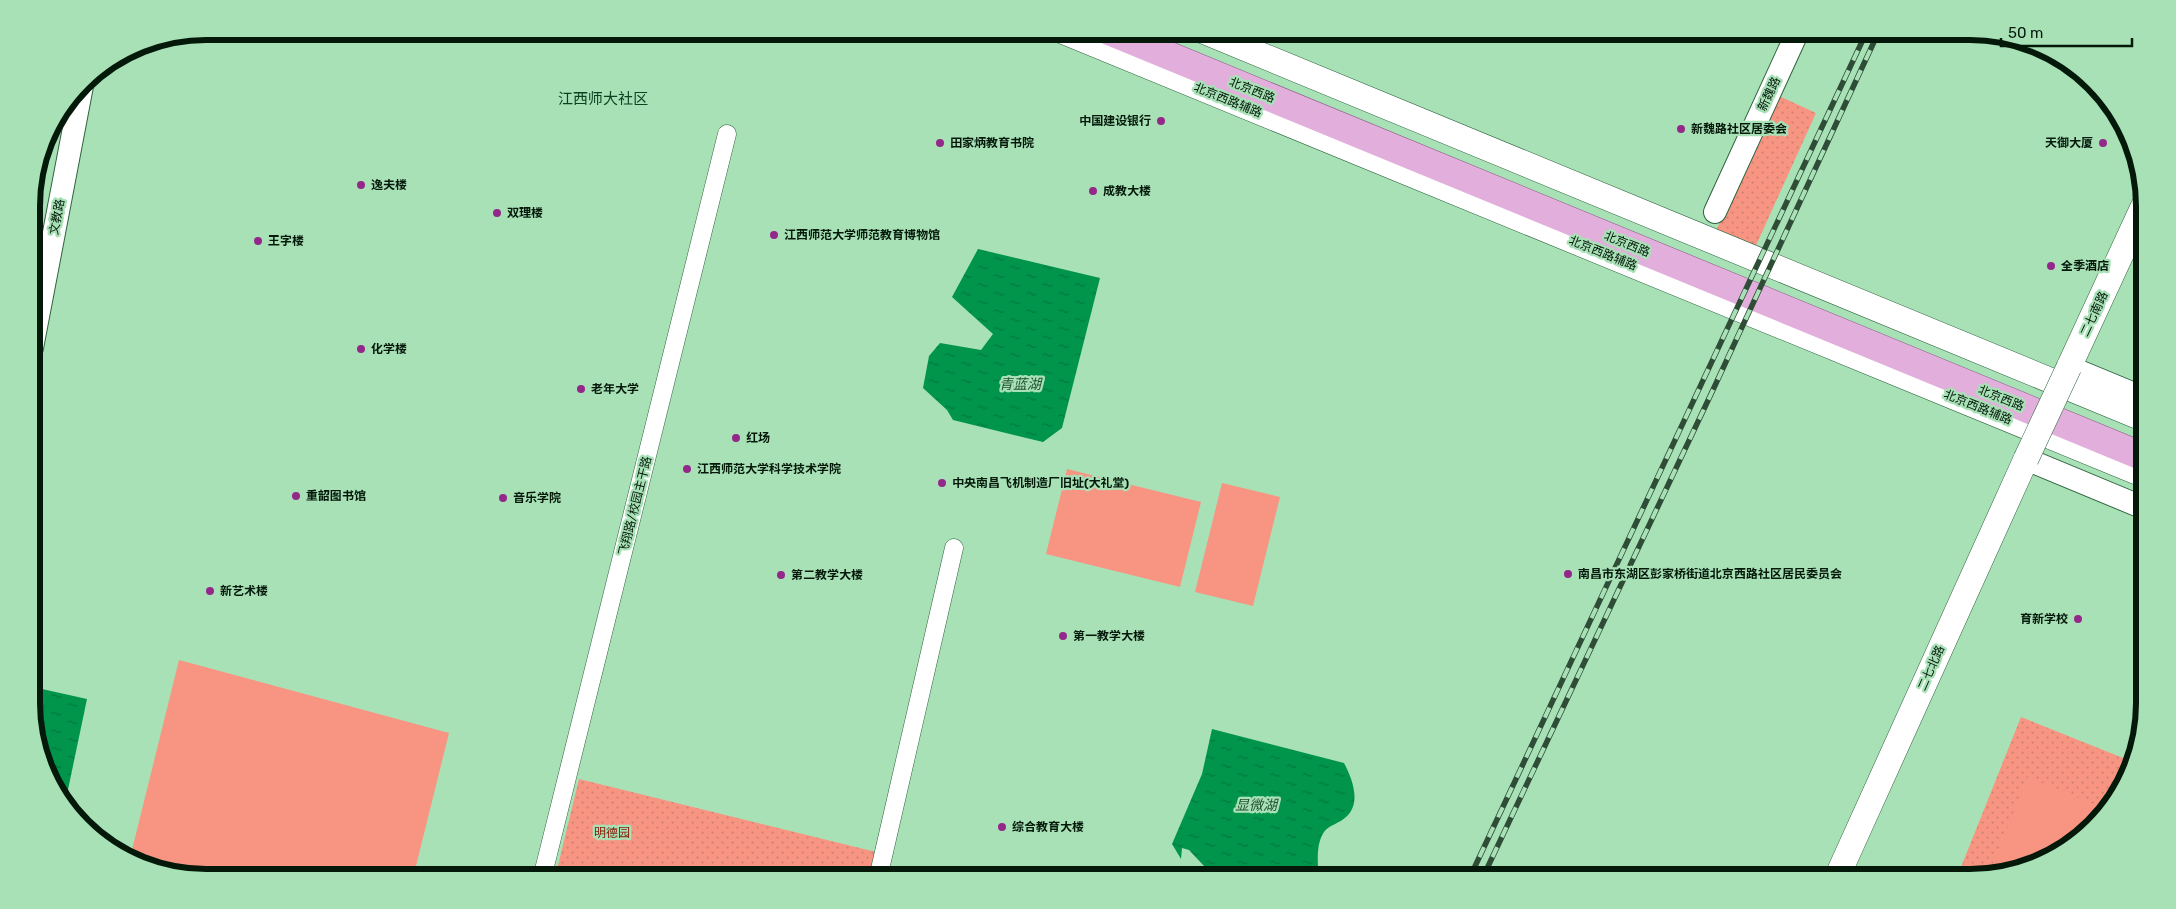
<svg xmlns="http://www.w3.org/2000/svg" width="2176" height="909" viewBox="0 0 2176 909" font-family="Rubik,'Noto Sans SC',sans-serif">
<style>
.grass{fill:url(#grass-dots)}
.pitch{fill:#f79582}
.water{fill:url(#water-ripples)}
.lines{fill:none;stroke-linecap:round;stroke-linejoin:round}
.minor-casing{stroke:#2f643f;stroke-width:19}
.tertiary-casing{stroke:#2f643f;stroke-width:24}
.secondary-casing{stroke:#2f643f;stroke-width:26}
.primary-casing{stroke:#885782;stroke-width:29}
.minor{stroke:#fff;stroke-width:18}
.tertiary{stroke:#fff;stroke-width:22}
.secondary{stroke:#fff;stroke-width:25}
.primary{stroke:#e2aedb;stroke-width:28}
.rail-casing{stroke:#2e4c36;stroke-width:5.5}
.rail{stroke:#a9e1b7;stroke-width:4;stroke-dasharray:11;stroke-linecap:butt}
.secondary-bridge-casing{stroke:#2f643f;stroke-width:26;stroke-linecap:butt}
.secondary-bridge{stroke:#fff;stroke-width:25}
.poi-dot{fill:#93278a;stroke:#a9e1b7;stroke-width:2}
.labels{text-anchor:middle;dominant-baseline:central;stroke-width:4.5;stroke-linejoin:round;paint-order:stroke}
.street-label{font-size:12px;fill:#04190a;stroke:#a9e1b7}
.poi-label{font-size:12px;font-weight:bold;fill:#04190a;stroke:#a9e1b7;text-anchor:start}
.park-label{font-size:12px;fill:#851603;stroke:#a9e1b7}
.water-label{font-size:14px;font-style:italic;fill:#225031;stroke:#a9e1b7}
.quarter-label{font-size:15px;fill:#094321;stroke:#a9e1b7}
.rim{fill:none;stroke:#04190a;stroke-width:6}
</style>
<defs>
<pattern id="grass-dots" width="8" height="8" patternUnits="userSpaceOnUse" patternTransform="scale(1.25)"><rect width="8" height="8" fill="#f79582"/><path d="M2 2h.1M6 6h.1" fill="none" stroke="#d2806f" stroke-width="1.8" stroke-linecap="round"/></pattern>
<pattern id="water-ripples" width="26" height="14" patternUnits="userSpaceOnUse" patternTransform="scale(1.25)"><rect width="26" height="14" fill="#00954b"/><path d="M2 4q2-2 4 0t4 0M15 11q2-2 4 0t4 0" fill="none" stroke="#00793d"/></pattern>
</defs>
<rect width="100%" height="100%" fill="#a9e1b7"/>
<!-- grass -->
<path class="grass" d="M1777,95L1816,113L1754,250L1715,233Z
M2021,717L2133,762L2132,770L2109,810L2067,848L1981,877H1957Z
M579,779L876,852L870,878H555Z"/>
<!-- pitch -->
<path class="pitch" d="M1067,469L1201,502L1180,587L1046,554Z
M1222,483L1280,497L1253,606L1195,592Z
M179,660L449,733L413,878H206L139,865L130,858Z
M2028,777L2108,810L2067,848L1988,875Z
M899,868L941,878H897Z"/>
<!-- water -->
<path class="water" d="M978,249L1100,278L1062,428L1043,442L953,420L947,410L923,388L929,356L940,343L981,350L993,334L952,297Z
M33,687L87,699L65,804L33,726Z
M1212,729L1344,763C1352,778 1362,803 1346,817C1340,823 1329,825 1324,832C1316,844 1318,860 1318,874L1315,878H1261L1247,866L1232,878H1201L1204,866L1189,850L1182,848L1181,859L1172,844L1202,774Z"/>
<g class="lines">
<!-- minor casing -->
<g class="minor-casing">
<path id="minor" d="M542,878L727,134
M878,878L954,548"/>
</g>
<!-- tertiary casing -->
<g class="tertiary-casing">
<path id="tertiary" d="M1715,212L1798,31
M32,348L82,86
M2069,367L2144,398
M2026,459L2144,508"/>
</g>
<!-- secondary casing -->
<g class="secondary-casing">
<path id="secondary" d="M1062,31L2144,475
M1203,31L2144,419
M2069,367L2143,207
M1837,877L2026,459"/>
</g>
<!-- primary casing -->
<g class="primary-casing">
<path id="primary" d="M1109,31L2144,457"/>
</g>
<!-- minor -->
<use href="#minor" class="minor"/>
<!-- tertiary -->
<use href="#tertiary" class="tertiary"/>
<!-- secondary -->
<use href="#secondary" class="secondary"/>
<!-- primary -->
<use href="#primary" class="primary"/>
<!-- rail casing -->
<g class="rail-casing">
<path id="rail" d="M1470,877L1867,31
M1483,877L1712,392L1879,31"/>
</g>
<!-- rail -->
<use href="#rail" class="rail"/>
<!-- secondary-bridge casing -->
<g class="secondary-bridge-casing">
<path id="secondary-bridge" d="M2026,459L2069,367"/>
</g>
<!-- secondary-bridge -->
<use href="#secondary-bridge" class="secondary-bridge"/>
</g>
<!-- markers -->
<g class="poi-dot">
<circle cx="1161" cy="121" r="5"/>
<circle cx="1681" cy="129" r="5"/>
<circle cx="940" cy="143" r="5"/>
<circle cx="2103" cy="143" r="5"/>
<circle cx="361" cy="185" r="5"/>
<circle cx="1093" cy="191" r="5"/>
<circle cx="497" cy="213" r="5"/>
<circle cx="774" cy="235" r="5"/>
<circle cx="258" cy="241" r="5"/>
<circle cx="2051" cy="266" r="5"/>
<circle cx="361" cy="349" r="5"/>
<circle cx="581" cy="389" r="5"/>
<circle cx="736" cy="438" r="5"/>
<circle cx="687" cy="469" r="5"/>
<circle cx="942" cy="483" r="5"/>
<circle cx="296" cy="496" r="5"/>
<circle cx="503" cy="498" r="5"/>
<circle cx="1568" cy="574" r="5"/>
<circle cx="781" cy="575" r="5"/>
<circle cx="210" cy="591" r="5"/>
<circle cx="2078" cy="619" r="5"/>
<circle cx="1063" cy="636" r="5"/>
<circle cx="1002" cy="827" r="5"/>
</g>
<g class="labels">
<!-- street labels -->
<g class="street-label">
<text transform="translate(1252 90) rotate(22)">北京西路</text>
<text transform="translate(1769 94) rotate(-65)">新魏路</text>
<text transform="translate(1228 100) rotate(22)">北京西路辅路</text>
<text transform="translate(57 217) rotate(-79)">文教路</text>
<text transform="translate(1627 244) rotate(22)">北京西路</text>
<text transform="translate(1603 253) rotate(22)">北京西路辅路</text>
<text transform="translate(2094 314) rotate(-65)">二七南路</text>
<text transform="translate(2001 398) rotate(22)">北京西路</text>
<text transform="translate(1978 407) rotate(22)">北京西路辅路</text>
<text transform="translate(635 506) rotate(-76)">飞翔路/校园主干路</text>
<text transform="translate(1931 668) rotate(-66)">二七北路</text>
</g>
<!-- poi labels -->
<g class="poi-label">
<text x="1151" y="121" text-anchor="end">中国建设银行</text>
<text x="1691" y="129">新魏路社区居委会</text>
<text x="950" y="143">田家炳教育书院</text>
<text x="2093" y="143" text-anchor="end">天御大厦</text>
<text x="371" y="185">逸夫楼</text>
<text x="1103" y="191">成教大楼</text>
<text x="507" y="213">双理楼</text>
<text x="784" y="235">江西师范大学师范教育博物馆</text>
<text x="268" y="241">王字楼</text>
<text x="2061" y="266">全季酒店</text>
<text x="371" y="349">化学楼</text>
<text x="591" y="389">老年大学</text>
<text x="746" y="438">红场</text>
<text x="697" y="469">江西师范大学科学技术学院</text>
<text x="952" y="483">中央南昌飞机制造厂旧址(大礼堂)</text>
<text x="306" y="496">重韶图书馆</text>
<text x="513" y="498">音乐学院</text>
<text x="1578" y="574">南昌市东湖区彭家桥街道北京西路社区居民委员会</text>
<text x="791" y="575">第二教学大楼</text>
<text x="220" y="591">新艺术楼</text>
<text x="2068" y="619" text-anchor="end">育新学校</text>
<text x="1073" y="636">第一教学大楼</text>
<text x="1012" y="827">综合教育大楼</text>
</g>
<!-- park labels -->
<g class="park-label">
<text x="612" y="833">明德园</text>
</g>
<!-- water labels -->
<g class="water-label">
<text x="1020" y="384">青蓝湖</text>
<text x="1256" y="805">显微湖</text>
</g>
<!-- quarter labels -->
<g class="quarter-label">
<text x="603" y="99">江西师大社区</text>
</g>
</g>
<!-- crop -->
<path d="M0 0H2176V909H0ZM206 40H1970A166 166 0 0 1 2136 206V703A166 166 0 0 1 1970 869H206A166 166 0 0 1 40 703V206A166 166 0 0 1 206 40Z" fill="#a9e1b7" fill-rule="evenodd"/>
<path class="rim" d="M206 40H1970A166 166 0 0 1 2136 206V703A166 166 0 0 1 1970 869H206A166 166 0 0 1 40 703V206A166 166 0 0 1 206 40Z"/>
<!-- scale -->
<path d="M2001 38v8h131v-8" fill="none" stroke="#04190a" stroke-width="2.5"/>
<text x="2008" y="38" font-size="15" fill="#04190a" stroke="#a9e1b7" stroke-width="4" paint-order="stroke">50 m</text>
</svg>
